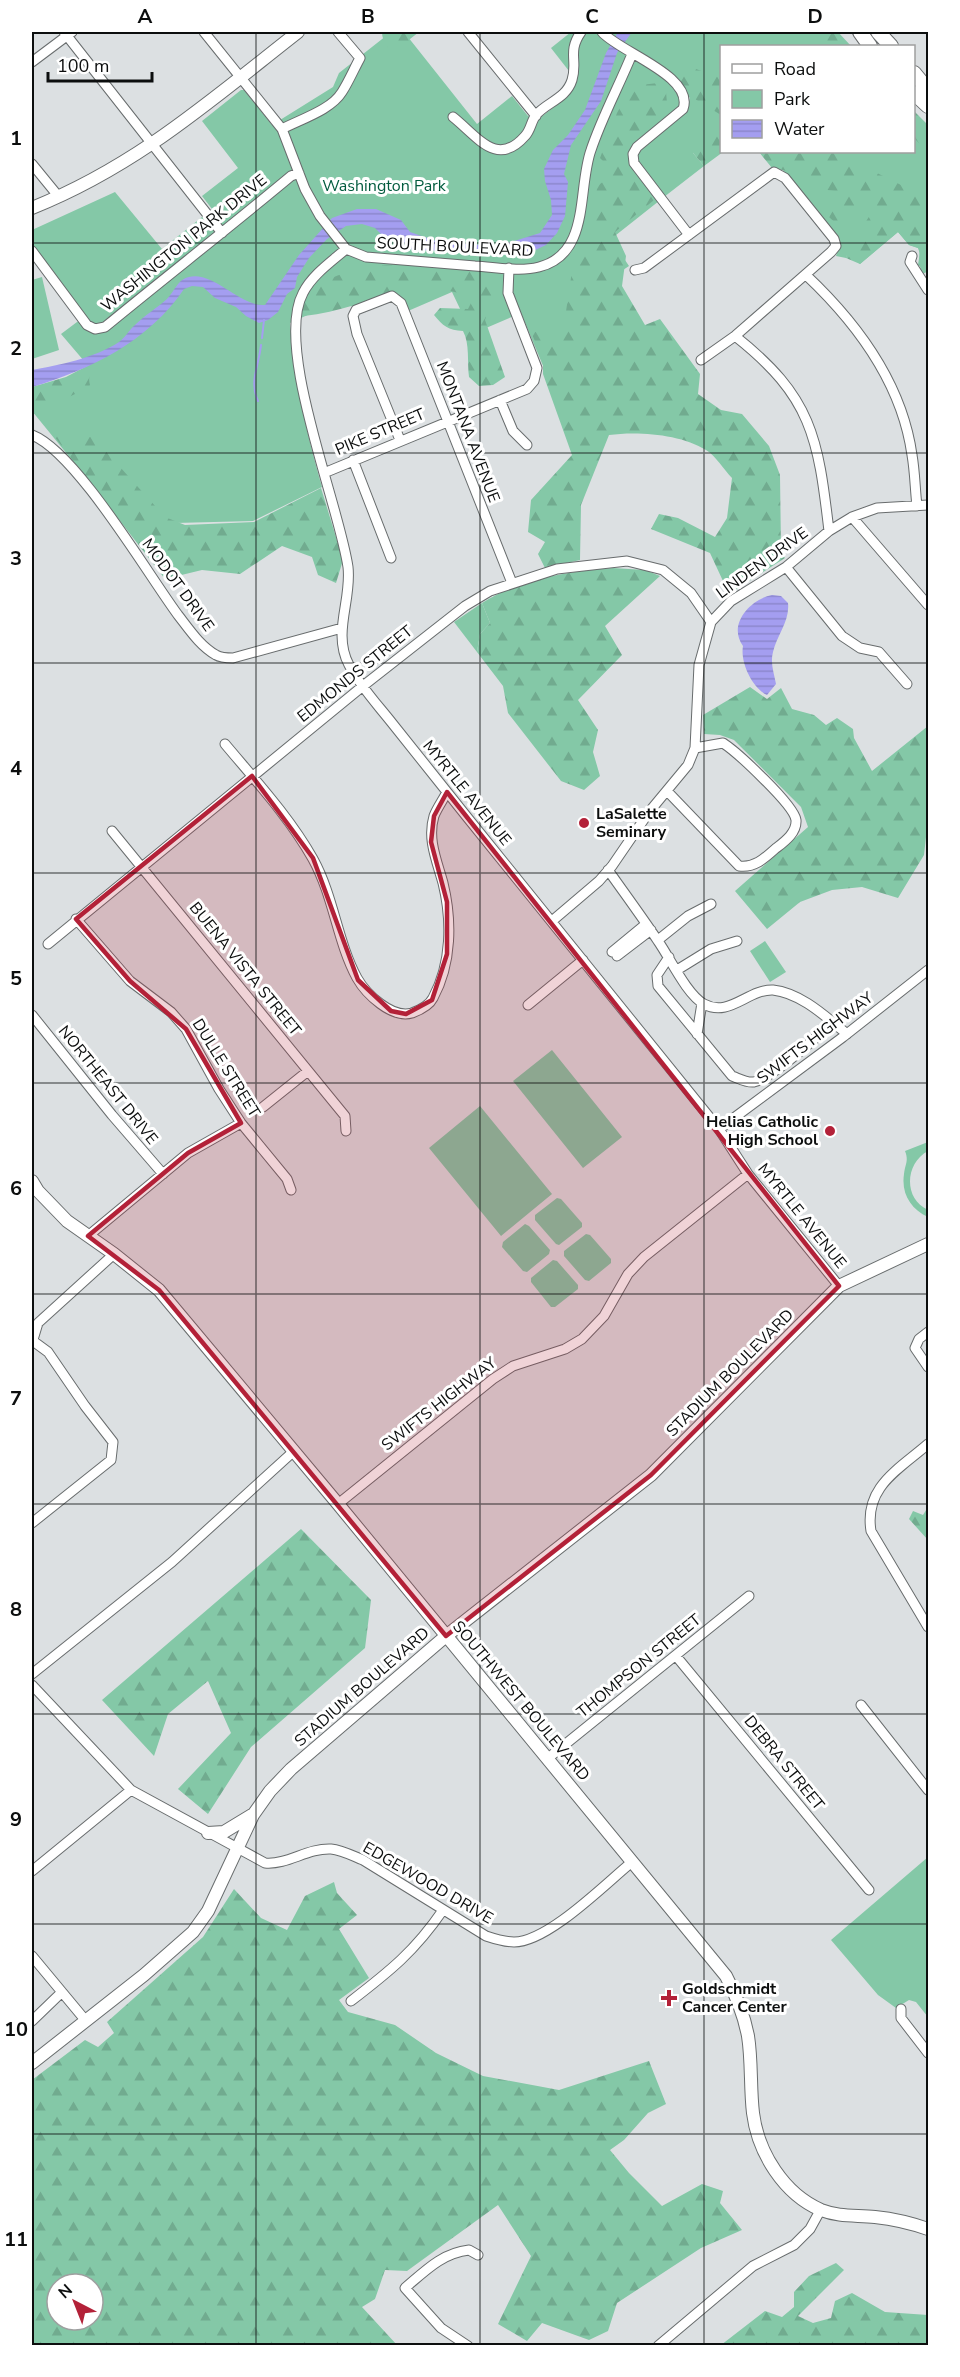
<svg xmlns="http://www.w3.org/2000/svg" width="960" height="2377" viewBox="0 0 960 2377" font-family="'Nunito Sans',sans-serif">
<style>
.green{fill:#84c8a7}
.forest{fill:url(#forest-firs);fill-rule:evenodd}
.water{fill:url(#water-rules)}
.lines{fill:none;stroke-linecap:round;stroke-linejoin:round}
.stream{stroke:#a49ef0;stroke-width:2}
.minor-casing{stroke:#686c6d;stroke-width:11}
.major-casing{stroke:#686c6d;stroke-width:14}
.highway-casing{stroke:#686c6d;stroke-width:16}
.minor{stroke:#fff;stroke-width:9}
.major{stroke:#fff;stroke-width:12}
.highway{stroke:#fff;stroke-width:14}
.marked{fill:#b32138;fill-opacity:0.2;stroke:#b32138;stroke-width:4.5;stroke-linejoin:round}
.grid{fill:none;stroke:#0c0e0e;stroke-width:1.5;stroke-opacity:0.55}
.poi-dot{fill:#b32138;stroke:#fff;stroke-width:2}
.labels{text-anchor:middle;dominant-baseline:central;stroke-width:6;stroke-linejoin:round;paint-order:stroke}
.park-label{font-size:16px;fill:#025b3e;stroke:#fff}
.street-label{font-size:16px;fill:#0c0e0e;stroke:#fff}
.poi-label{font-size:16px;font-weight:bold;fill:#0c0e0e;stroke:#fff;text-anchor:start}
.neatline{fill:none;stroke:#0c0e0e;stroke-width:2}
.grid-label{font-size:20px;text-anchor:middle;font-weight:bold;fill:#0c0e0e}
</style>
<defs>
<pattern id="forest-firs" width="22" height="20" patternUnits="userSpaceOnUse" patternTransform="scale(1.5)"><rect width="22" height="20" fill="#84c8a7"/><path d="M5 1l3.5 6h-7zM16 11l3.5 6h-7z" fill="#71ab8f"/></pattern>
<pattern id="water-rules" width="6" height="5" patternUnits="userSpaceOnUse" patternTransform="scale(1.5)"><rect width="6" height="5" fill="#a49ef0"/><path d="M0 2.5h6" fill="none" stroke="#8c87cd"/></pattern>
</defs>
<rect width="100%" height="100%" fill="#dce0e2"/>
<!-- green -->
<path class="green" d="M391,32H404L477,124L512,96L528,116L538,120C553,106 569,100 576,80L551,48L571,32H824L836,46H722L721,137L693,153L704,166L664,197L638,162L636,155L641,148L687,112L690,97L632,146L629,155L659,201L611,239L629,266L611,278L579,452L521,313L472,334L452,292L408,311L397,297L353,309L347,297L290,323C295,383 306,430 322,487L253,521L175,523L142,546L32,411L90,368L61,334L85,316L32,244V230L115,192L162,249L212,209L202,196L238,168L202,121L241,90H244L272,125L333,87L339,73Z
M914,133L928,146V271L918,265L920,252L918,248L909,245L898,232L860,264L848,252L846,258L836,256L839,247L837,240L769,152H914Z
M42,277L59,350L32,359V280Z
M482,603L490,623L480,634L477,652L454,622Z
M765,941L786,972L770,982L750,951Z
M552,1050L622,1137L583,1168L513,1081Z
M480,1106L552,1194L501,1236L429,1148Z
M928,1142V1151C905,1163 903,1199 928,1210V1217C911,1209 901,1194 904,1174C905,1164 909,1161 905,1151Z
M557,1198L561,1199L582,1223V1227L559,1245L556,1244L535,1220V1215Z
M525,1224L529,1226L550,1250L549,1254L527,1272L523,1271L502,1247L503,1242Z
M586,1234L590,1235L611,1259V1263L589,1281L585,1280L564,1256V1251Z
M553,1260L557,1261L578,1285V1289L555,1307H551L531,1282V1278Z
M928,1857V2017L916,2002L909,2000L896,2008L878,1995L831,1940Z"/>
<!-- forest -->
<path class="forest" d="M382,32H419L410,39L400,55C390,52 382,43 382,32Z
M815,32H838L851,46H825Z
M679,69H696L721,78V115L690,96L672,74Z
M658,83L666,92L668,114C621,153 616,148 654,200L615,232L626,256L622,286L645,325L660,319L700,374L698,394L721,410L742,414L769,446L780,475L781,551L785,558L729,594L710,553L651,529L659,514L678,518L715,537L727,518L732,478C724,470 716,456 706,450C681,434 637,431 609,435L581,505L580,560L545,568L538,554L545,542L528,532L531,500L572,455L543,374V360L531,332H543L561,345L572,271L591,246L597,186L610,177L609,167L600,158L617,113L632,86Z
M914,111L928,125V152L914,138Z
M721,127L723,152L704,166L693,153L695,141L711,130Z
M759,152H835L913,191L928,190V271L923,274C916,261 922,257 918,248L909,245L898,232L860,264L846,258L847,251L872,212L865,207L851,224L841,228L829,217L837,200L835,191L812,188L807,175L772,168Z
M386,265L480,272L494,292L485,320L505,377L493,385L479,386L469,377C467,362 470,344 463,331C448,330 443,326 434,315L440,308L468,309L472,301L459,293L416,283L410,287L408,295C389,288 373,299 355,305C338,310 321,314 304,316L302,309C306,303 309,294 314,289C328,274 366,268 386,265Z
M98,360L102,366C92,369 87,375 90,385L87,390L75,394L32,415V387L66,377Z
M54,436L93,437L165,517L185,525L254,522L321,488L343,560L336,583L318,575L312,557L282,546L240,574L202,570L165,579Z
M613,568L645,570L660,576L605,626L622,655L578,700L598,730L593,752L600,776L584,790L561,781L508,713L503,686L477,652L480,634L490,623L482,603C520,579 569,571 613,568Z
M750,687L767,699L781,688L792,709L814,715L826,725L837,718L853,729L854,738L872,771L928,726V819L924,855L898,898L862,887L832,890L800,902L767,929L735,891L808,827L801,807L734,740L720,735L704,734L703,715Z
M928,1507V1540L909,1519L913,1511L923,1515Z
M301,1529L371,1600L365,1648L251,1747L208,1814L178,1789L231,1733L208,1681L168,1714L154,1756L102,1700Z
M334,1882L337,1893L357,1915L339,1929L369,1978L339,2000L348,2012L395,2025L436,2053L483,2076L559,2090L649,2061L666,2104L648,2113L624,2140L610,2150L629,2173L662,2206L702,2184L723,2191L720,2203L742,2230L701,2248L617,2303L608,2331L589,2340L542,2323L527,2341L498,2324L531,2256L498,2205L407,2271L385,2270L375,2299L362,2307L397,2345H32V2080L85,2040L98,2047L114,2033L107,2022L203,1937L234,1889L261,1918L287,1930L305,1896ZM57,2284H93V2320H57Z
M836,2263L844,2270L798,2316L813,2323L831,2318L835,2301L852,2293L885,2312L928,2315V2345H721L765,2311L782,2317L794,2307V2292L809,2276Z"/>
<!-- water -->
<path class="water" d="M618,32H632L617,53L601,101L571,145L564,174L568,182L565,216L557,233L546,245L531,252L507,255L491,252L412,250L399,239L385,238L375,228L362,224L346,226L327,239L309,258L297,277L295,288L287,294L278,312L268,320L259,323L246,316L236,307L215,298L203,287L192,286L184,289C149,341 90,370 32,387V370C59,365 95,358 119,342C125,338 129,330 135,325C145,315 157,308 167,299C174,292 178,279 189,277C214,271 240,307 265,305L299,255L332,218L357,209H376L401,220L410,232L436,241L446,240L468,244L498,246L540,233L552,215L551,200L545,181L544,169L553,150L568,135L585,110L606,53Z
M772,595L781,596L788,603C790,621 777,635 773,652C770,663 774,673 776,684L767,695C752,688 740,662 743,646C727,624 751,599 772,595Z"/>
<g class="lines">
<!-- stream -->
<path class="stream" d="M262,338L264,320
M258,401C249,382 259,365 261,345"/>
<!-- minor casing -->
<g class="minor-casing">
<path id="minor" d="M64,32L222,233
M204,32L282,129L305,189L320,216L346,249L366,257C402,260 439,263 475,266C495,267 519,272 539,267C591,254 577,189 591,150C602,117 619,86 632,54
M468,32L536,116
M602,32C619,52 695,76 683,109L637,147L633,154L634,163L689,235
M32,62L72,32
M453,117C478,137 497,168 525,136C531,130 531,121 536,115C547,102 566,99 572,80C578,61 567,52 581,32
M282,129C301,119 331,110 342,92C349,81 354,69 360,58L338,32
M32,164L59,197
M346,249C331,262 312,275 303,293C274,347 339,504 348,567C352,600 332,633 349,665C360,686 377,704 392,723C417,754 442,786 467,817C551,921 635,1025 719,1129L748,1174L839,1286
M32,251L87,325L95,329L105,327C167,276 230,227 291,176L299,173
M912,256L910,262L928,290
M635,270L644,268L774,172L785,178L834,239L836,246L831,252L735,336L701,360
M806,275C858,324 902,383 912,455C915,472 915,489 917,506
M735,336C812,397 818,437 829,531
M500,400L513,431L527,445
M32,435C76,452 147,573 178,615C189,629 200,646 216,655C221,658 227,658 233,658L342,628
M400,440L357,334L353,316L356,310L392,296L401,303L512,583
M353,460L391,558
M324,473L527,389L534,381L537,368L508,293L509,268
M852,517L928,605
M786,567L842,636L860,648L879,652L907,684
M225,744C256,781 290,818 313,859C334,897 337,941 357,978C366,994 392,1019 412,1013C420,1010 429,1006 433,998C452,963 452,920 443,883C437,861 427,839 434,816C437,808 443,800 447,792
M667,791L739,866C754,868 764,859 775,849C784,842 797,833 796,820C794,805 737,752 723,743L695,748
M112,831L345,1116L346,1131
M608,870C625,894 642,917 658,941C670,958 687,995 704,1004C729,1018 748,989 773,990C801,993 826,1017 847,1034
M76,919L130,981L171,1012L186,1029L219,1089L241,1123L287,1179L291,1190
M552,921L599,881L612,866L649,812L688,765L695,748L699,665L711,622L731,601L786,567L829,531L852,517L877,508L928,505
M658,940L688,916L711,904
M48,944L363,686L465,606L490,591L557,569L627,561L663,570L691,593L711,622
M612,952L646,924
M617,956L651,930
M669,957L657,975L658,986L732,1076C738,1078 746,1083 754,1082C774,1077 816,1037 833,1023
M677,970L711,949L737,941
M528,1005L583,960
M32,1015L112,1115L163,1174
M697,1034L702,1003
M263,1107L308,1071
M719,1129L843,1037L928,970
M88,1236L188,1153L241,1123
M928,1332L919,1339L915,1348L928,1367
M32,1343L38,1323L114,1254
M928,1444C898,1470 864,1487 871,1531L928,1627
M338,1504L493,1379L513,1366L565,1349L582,1339L604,1316L628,1274L644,1257L748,1174
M32,1523L111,1460L113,1442L85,1406L48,1352L33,1341
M676,1656L869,1890
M32,1674L172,1562L294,1451
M32,1685L131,1790L265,1863C288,1865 307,1848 331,1849C342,1850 353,1856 363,1860L486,1936C495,1939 504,1942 514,1942C548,1942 605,1884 632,1862
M861,1705L928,1790
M547,1759L749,1596
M32,1871L131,1790
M32,1956L86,2021
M351,2001C390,1971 415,1951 443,1910
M901,2009V2018L928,2053
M32,2021L62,1992
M468,2346L441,2328L405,2288C425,2271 442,2253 469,2250L478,2255
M658,2346L753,2266L794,2245L810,2229L821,2209"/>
</g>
<!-- major casing -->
<g class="major-casing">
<path id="major" d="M32,208C137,166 211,100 298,32
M32,1181L38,1191L67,1221L114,1254L159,1290L338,1504L726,1976C736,1995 744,2015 748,2036C752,2061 750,2088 753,2113C758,2153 784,2194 821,2210C839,2217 856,2215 875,2217C894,2219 911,2223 928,2229
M208,1833L224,1832L252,1815
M32,2063L144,1975L193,1932L208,1911L253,1815L270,1791L291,1769L446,1636L651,1475L839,1286L928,1244"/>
</g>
<!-- highway casing -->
<g class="highway-casing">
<path id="highway" d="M860,32L870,46
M878,32L891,46
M914,73L928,90
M914,93L928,106"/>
</g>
<!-- minor -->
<use href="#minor" class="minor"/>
<!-- major -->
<use href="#major" class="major"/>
<!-- highway -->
<use href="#highway" class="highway"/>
</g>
<!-- marked area -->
<path class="marked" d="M252,776L313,858L358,980L391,1011L406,1014L432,1000L447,954V902L431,842L434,816L447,792L839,1286L651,1475L446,1636L159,1290L88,1236L188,1153L241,1123L186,1029L130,981L76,919Z"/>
<!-- grid -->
<path class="grid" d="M256,32V2346M480,32V2346M704,32V2346M32,243H928M32,453H928M32,663H928M32,873H928M32,1083H928M32,1294H928M32,1504H928M32,1714H928M32,1924H928M32,2134H928"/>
<!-- markers -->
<g class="poi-dot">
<circle cx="584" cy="823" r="6"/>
<circle cx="830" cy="1131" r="6"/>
<path d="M666 1989h6v6h6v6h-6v6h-6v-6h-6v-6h6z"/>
</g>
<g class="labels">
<!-- park labels -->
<g class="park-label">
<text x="384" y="186">Washington Park</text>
</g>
<!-- street labels -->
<g class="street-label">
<text transform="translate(184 243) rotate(-39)">WASHINGTON PARK DRIVE</text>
<text transform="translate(455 247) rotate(3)">SOUTH BOULEVARD</text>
<text transform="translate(380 432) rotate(-23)">PIKE STREET</text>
<text transform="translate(468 432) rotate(69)">MONTANA AVENUE</text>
<text transform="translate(762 563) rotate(-36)">LINDEN DRIVE</text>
<text transform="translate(178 585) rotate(54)">MODOT DRIVE</text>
<text transform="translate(355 674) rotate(-39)">EDMONDS STREET</text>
<text transform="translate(467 793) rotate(51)">MYRTLE AVENUE</text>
<text transform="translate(245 969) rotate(51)">BUENA VISTA STREET</text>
<text transform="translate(815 1038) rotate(-37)">SWIFTS HIGHWAY</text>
<text transform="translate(226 1068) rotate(58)">DULLE STREET</text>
<text transform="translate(108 1085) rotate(51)">NORTHEAST DRIVE</text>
<text transform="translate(802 1216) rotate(51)">MYRTLE AVENUE</text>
<text transform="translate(730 1373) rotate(-45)">STADIUM BOULEVARD</text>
<text transform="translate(439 1404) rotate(-38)">SWIFTS HIGHWAY</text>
<text transform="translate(639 1666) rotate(-39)">THOMPSON STREET</text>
<text transform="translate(362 1687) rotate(-41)">STADIUM BOULEVARD</text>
<text transform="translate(521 1701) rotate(50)">SOUTHWEST BOULEVARD</text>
<text transform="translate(784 1763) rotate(51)">DEBRA STREET</text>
<text transform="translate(428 1883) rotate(30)">EDGEWOOD DRIVE</text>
</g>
<!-- poi labels -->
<g class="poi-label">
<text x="596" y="814">LaSalette<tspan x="596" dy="18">Seminary</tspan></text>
<text x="818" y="1122" text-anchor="end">Helias Catholic<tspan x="818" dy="18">High School</tspan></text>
<text x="682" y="1989">Goldschmidt<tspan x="682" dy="18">Cancer Center</tspan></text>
</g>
</g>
<!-- border -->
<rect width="960" height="2377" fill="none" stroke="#ffffff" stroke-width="66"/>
<!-- legend -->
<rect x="720" y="45" width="195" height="108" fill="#ffffff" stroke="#9e9f9f" stroke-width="1.5"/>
<rect x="732" y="64" width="30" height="9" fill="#ffffff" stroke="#9e9f9f" stroke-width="1.5"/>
<text x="774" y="75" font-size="18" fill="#0c0e0e">Road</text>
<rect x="732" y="90" width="30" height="18" fill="#84c8a7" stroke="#9e9f9f" stroke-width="1.5"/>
<text x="774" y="105" font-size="18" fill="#0c0e0e">Park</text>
<rect x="732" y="120" width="30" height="18" fill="url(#water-rules)" stroke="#9e9f9f" stroke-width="1.5"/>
<text x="774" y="135" font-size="18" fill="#0c0e0e">Water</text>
<!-- north arrow -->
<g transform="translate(75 2302) rotate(318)"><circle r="28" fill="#ffffff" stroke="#9e9f9f" stroke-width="1.5"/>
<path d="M0-4.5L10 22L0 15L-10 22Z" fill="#b32138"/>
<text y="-9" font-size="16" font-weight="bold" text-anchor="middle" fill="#0c0e0e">N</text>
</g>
<!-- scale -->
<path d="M48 72v9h104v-9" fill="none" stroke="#0c0e0e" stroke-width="3"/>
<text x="57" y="72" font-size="18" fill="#0c0e0e" stroke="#ffffff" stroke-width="4.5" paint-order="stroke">100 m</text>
<rect x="33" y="33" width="894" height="2311" class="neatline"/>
<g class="grid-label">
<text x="145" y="23">A</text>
<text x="368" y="23">B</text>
<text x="592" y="23">C</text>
<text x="815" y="23">D</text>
<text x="16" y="145">1</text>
<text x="16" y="355">2</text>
<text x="16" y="565">3</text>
<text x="16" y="775">4</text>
<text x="16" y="985">5</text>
<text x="16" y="1195">6</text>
<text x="16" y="1405">7</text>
<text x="16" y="1616">8</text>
<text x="16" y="1826">9</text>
<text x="16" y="2036">10</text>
<text x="16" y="2246">11</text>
</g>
</svg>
